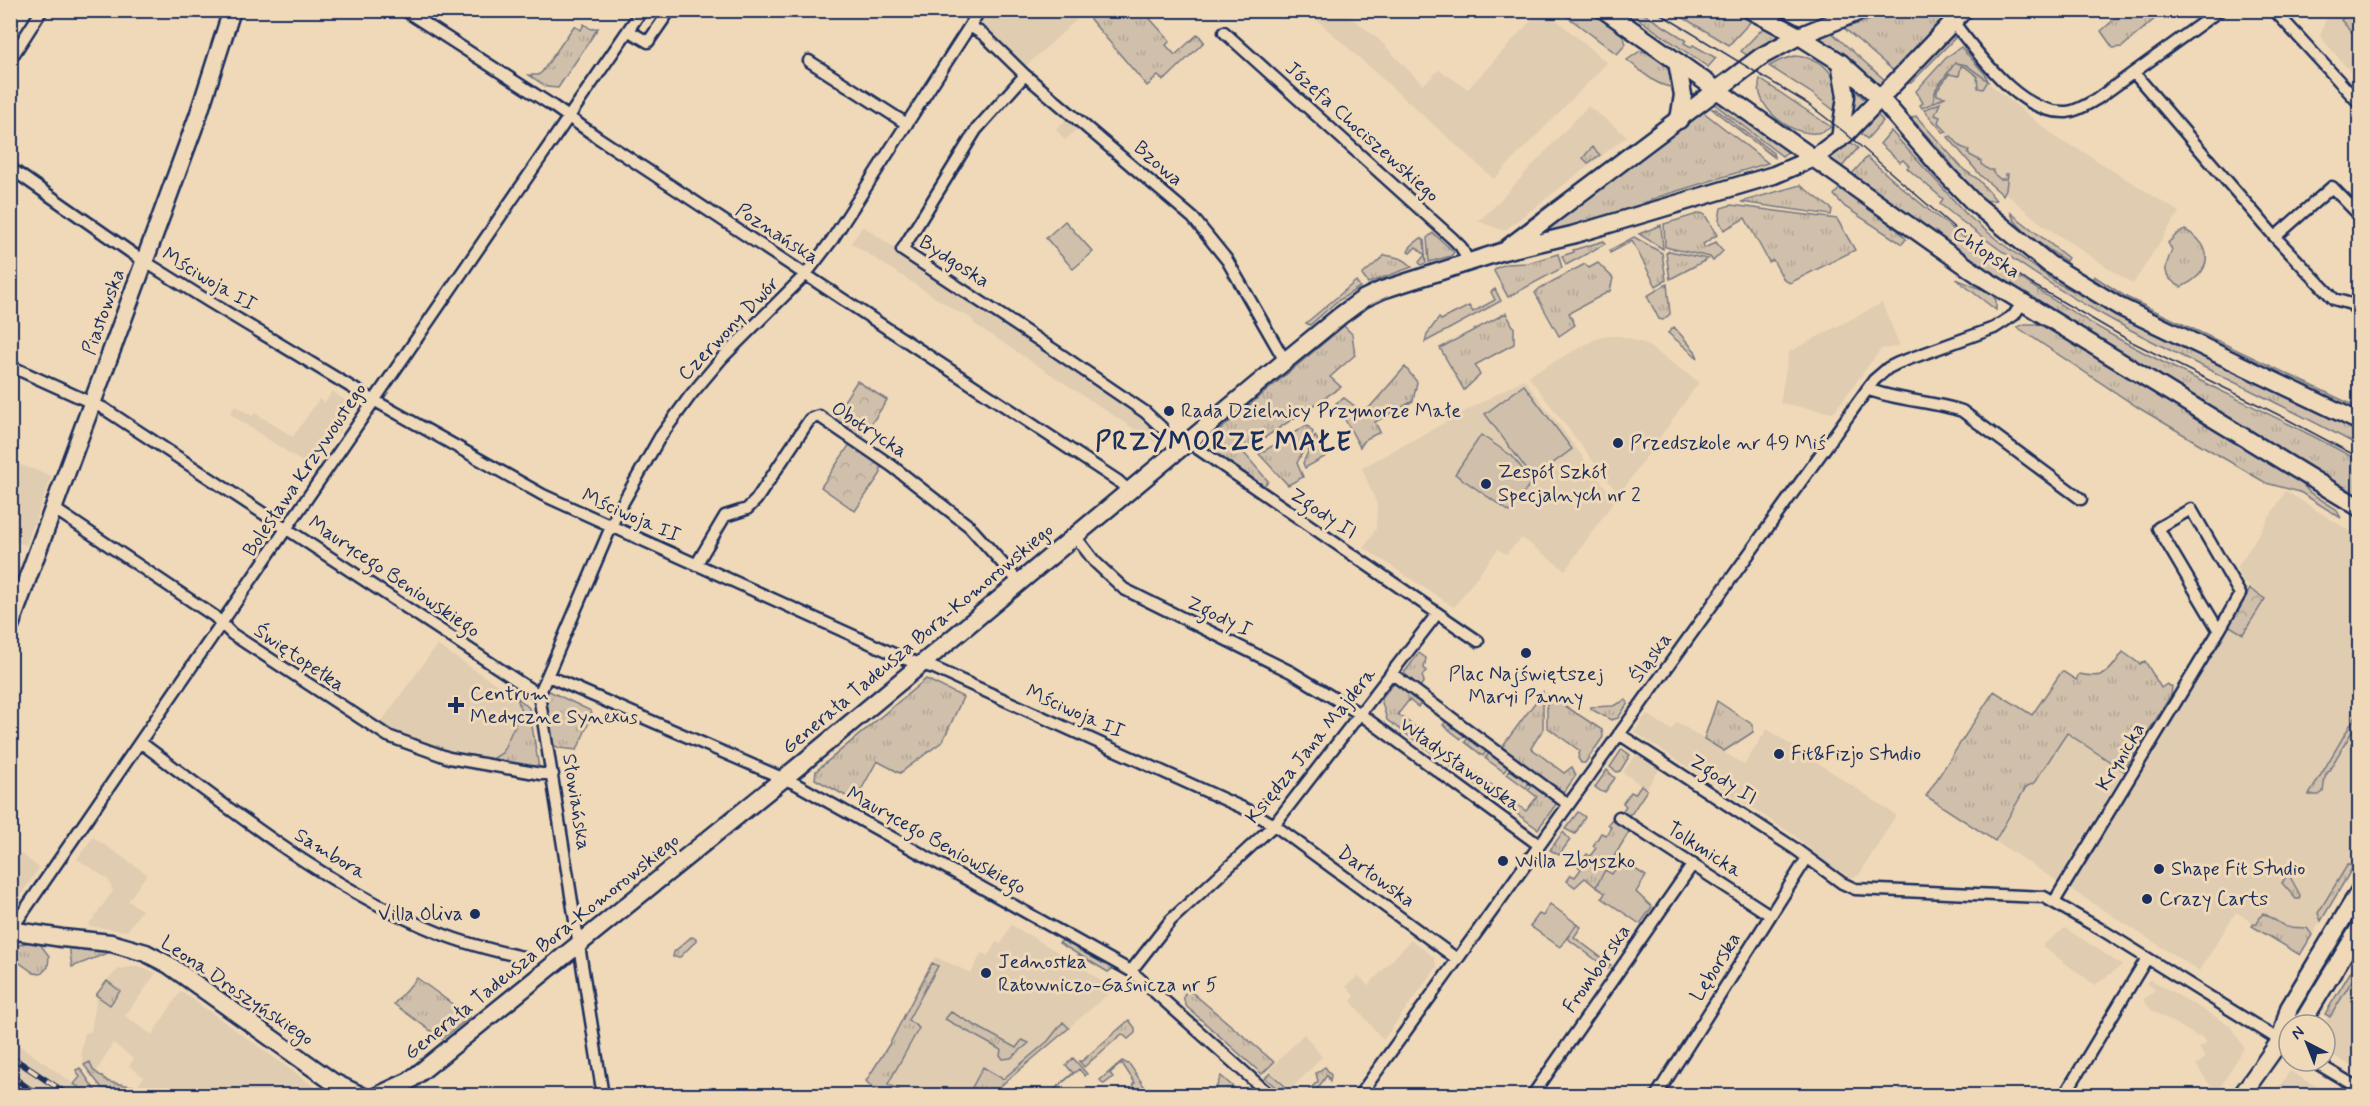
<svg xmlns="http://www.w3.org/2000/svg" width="2370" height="1106" viewBox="0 0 2370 1106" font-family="Mynerve,sans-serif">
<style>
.built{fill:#dfccb1}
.grass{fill:url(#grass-tufts);stroke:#767884;stroke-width:1.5}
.forest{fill:url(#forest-crowns);stroke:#767884;stroke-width:1.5}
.garden{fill:#d0c0ab;stroke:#767884;stroke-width:1.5}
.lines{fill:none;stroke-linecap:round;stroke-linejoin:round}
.street-casing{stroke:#1b2f5e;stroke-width:15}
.secondary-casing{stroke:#1b2f5e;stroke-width:21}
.street{stroke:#efd9b8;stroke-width:10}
.secondary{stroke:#efd9b8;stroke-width:16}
.tram{stroke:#1b2f5e;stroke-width:1.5}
.rail-casing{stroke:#1b2f5e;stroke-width:6}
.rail{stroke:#efd9b8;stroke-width:4;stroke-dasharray:11;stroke-linecap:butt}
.poi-dot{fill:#1b2f5e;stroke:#efd9b8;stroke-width:2}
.labels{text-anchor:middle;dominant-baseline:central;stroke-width:6;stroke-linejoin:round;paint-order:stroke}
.street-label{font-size:20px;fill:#1b2f5e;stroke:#efd9b8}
.poi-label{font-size:20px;fill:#1b2f5e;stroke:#efd9b8;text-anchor:start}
.district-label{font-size:26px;font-weight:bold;letter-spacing:1.5px;fill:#1b2f5e;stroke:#efd9b8}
</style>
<defs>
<pattern id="grass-tufts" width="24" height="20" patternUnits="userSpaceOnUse" patternTransform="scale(1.5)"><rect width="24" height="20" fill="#d0c0ab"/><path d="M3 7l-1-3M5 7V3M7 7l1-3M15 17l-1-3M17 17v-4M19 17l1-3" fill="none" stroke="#b2a596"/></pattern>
<pattern id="forest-crowns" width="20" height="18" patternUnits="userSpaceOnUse" patternTransform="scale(1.5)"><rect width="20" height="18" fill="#d0c0ab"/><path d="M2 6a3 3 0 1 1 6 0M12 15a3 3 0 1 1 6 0" fill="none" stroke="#b2a596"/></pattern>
</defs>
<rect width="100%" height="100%" fill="#efd9b8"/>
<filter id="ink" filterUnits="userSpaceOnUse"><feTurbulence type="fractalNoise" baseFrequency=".0167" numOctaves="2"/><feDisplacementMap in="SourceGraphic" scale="12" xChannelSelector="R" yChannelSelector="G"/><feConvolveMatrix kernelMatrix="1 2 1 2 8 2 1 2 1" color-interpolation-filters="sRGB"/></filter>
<g filter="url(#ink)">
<!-- built -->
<path class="built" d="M987,11V10L1086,11L1025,67L979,22Z
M1307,11H1343L1378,39L1423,85L1439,70L1468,89L1540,11H1546L1607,63L1494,179Z
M2307,11H2359V82L2320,36L2326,18Z
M1955,63L1966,65L2062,142L2080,150L2179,212L2133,284L2043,225L2024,209L1975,167L1924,110L1933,106L1936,89Z
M1588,106L1627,136L1504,231L1478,221L1491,210Z
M1066,120L1076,130L1065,140L1056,129Z
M863,226L900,252L1081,372L1169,434L1157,444L973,323V320L963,313L958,312L851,243Z
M1882,303L1900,346L1881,349L1833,413L1780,403L1789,352Z
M1608,336H1620L1644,343L1699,382L1619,495L1528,376L1596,339Z
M1524,379L1615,500L1565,570L1522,538L1506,554L1498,549L1454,607L1364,548L1376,529L1377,505L1362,468Z
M332,391L351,404L348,418L313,469L230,414L235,406L252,416L255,413L293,437L319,399L325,403Z
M10,461L52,476L26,545L11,540Z
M2286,491L2359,537V857L2300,955L2252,926L2253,923L2236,912L2199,971L2069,888L2227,624L2264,598L2242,581L2237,568Z
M437,645L517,698L522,711L502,753L489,759L464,754L407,739L379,725Z
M1647,714L1671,730L1677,722L1744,765L1767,729L1896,815L1859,875L1850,878L1819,857L1794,835L1634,732Z
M2067,733L2124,771L2057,881L1995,841L2026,787L2034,783Z
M1636,755L1659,770L1646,789L1623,772Z
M93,837L147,874L128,901L142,910L127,931L88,926L113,891L108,879L77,859Z
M11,846L39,868L11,909Z
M1011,925L1077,963L1113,990L990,1095H879L866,1081L890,1043L935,957L971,973L982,953L988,956L996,942L1001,944Z
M2065,928L2122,965L2095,985L2042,946Z
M1411,940L1434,957L1437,967L1383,1040L1351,1001L1355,997L1346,986L1359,976L1368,986Z
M137,966L156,973L125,1016L152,1035L181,991L326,1095H142L143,1093L136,1088L144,1077L129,1066L134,1059L113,1043L96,1072L92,1070L90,1062L84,1065L81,1052L85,1033L91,1032L97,996L111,1005L120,991L107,981L108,979L119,969Z
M2359,967V1071L2325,1050V1025H2323Z
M2150,979L2231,1026L2244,1048L2216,1094L2196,1065L2205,1058L2199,1048L2207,1043L2200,1035L2198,1037L2150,1009L2143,1000L2155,990L2147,983Z
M1304,1034L1322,1057L1291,1089L1269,1070Z
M10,1039L74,1084L90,1095H11Z
M2290,1071L2331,1095H2274Z"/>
<!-- grass -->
<path class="grass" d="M2125,10H2164V11L2122,47L2113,48L2101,31Z
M1099,11H1143L1170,41L1166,45L1175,55L1198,34L1204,42L1167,78L1163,80L1158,76L1147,86L1090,19Z
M1560,11H1590L1623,35L1626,44L1617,54Z
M1627,11H1646L1644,14L1686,40L1684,43L1691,47L1693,45L1716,58L1708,67Z
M1672,11H1733L1752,20L1729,45Z
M1900,11H1938L1943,21L1895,72L1844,28Z
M584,24L591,29L598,28L558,88L547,87L529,75H538L542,72L574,26L581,30Z
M1766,25L1783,35L1750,57L1741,51Z
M1831,32L1886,81L1881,87L1854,62L1819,37Z
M1950,37H1956L1911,83H1906Z
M1961,47L1985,74L1988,81L1966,65L1955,63L1936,89L1933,103L1922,108L1920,105L1923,103L1916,91L1947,57Z
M1640,51C1661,52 1671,70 1677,87C1658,89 1642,71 1627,60Z
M1795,56C1834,59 1837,82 1839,114L1810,92L1769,66L1781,60Z
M1760,79L1831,127C1806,148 1751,111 1760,79Z
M1850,85L1867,102L1848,121Z
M1718,100L1790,151L1782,156L1713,103Z
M1712,109H1716L1773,153L1774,157Z
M1702,111L1768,163L1658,197L1627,211L1543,234Z
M1876,113L1883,121L1867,139L1858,131Z
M1916,116L1964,170L1978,179L1996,200L1984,201L1970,188L1946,157L1911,118Z
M1891,131L1967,215L2001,243L2057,283L2359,430V446C2279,402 2195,365 2114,321C2053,288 1994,248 1940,204L1943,199L1907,168L1909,166L1903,160L1900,162L1880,144Z
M1849,141L1858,148L1840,169L1827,159Z
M1592,147L1600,155L1588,163L1583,158Z
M1867,157C1944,227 2026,287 2117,338C2196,382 2280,416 2359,461V501L1996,278L1850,176Z
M1800,185L1832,209L1831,215L1741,202Z
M1840,188L1890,222L1906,239L1902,244L1845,207L1834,195Z
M1557,200L1512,238L1491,248L1550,203Z
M1731,205L1837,219L1855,250L1790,283L1784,280L1773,260L1769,262L1745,218L1724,230L1719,220L1721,208Z
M1701,213L1705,215L1717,235L1703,244L1705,248L1716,242L1723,251L1713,261L1710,257L1665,247L1664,224Z
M2011,213L2068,258L2066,261C2051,251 2016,230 2011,213Z
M1661,225L1663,249L1639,234Z
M2185,230C2216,246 2212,274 2181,287C2161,276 2164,268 2172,250L2168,243L2177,234Z
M1433,233L1454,252L1451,256L1429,262L1427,238Z
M1634,237L1662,253L1666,280L1656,286L1632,241L1610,253V250Z
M1421,238L1424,240L1426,263L1421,265L1419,262L1425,255L1416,247L1410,253L1408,252L1411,246Z
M1604,241L1605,244L1566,265L1562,256L1574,252L1573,250Z
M1669,251L1708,259L1670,279L1666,253Z
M1558,254L1562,268L1508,297L1494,271L1496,268L1506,264L1528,263Z
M1385,255C1396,257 1405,258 1412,267L1368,283L1362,275Z
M1598,263L1613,278L1610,291L1569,313L1575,325L1559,336L1535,293L1540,288L1585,264L1589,268Z
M2094,276L2126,297L2359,408V415L2125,302L2093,278Z
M1956,279L1991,293L1996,300V310Z
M1356,281L1360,287L1336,302L1310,325L1306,323Z
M1667,284L1670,314L1663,320L1659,319L1647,296Z
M1495,289L1501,301L1425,342L1427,334L1439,318L1441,320L1469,306L1473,312L1495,300L1491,292Z
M1506,313L1514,328V344L1475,365L1480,375L1464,390L1440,348Z
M2025,324H2038L2053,330L2299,480L2309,492L2336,509L2341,518L2300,492L2266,483L2208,449L2139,408L2017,327Z
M1344,326L1352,334L1355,355L1330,377L1341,387L1243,452L1268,481L1264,486L1209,449L1207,441Z
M1674,327L1695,351L1698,358L1668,333Z
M1405,367L1417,382L1413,401L1375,422L1380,432L1366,439L1360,447L1336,403L1344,398L1360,410L1369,408Z
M1307,425L1313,432L1297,463L1303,477L1288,485L1259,454Z
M1315,436L1328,455L1305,468L1303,463Z
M2123,652L2140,664L2145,661L2161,688L2167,684L2172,687L2171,695L2124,771L2067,733L2034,783L2026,787L1995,841L1926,796L1994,691L2032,715L2062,671L2076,680L2079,674C2106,680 2109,672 2123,652Z
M1419,653L1426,658L1424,668L1426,671L1422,676L1424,681L1420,687L1404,673Z
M926,679L963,697L943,741L900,773L877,761L855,801L815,779L816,771Z
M1396,680L1423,700L1418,707L1409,700L1398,714L1526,811L1537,797L1528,790L1533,785L1555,800L1557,803L1538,829L1387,720L1381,699Z
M547,690L591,711L592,715L577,750L559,748L553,745L544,695Z
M1543,692V729L1531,748L1564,773L1572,767L1576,775L1563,794L1501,748Z
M1547,694L1602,730L1603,737L1585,763H1581L1578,758L1580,751L1547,727Z
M517,697L529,708L539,768L489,761L502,753L521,711Z
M1626,700L1628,703L1618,718L1611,720L1591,709V707L1613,706Z
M1717,701L1753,725V732L1724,751L1704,739Z
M2359,710V720L2325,777L2323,792L2319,795H2309Z
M1447,720L1466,734L1461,739L1443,725Z
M1469,736L1487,750L1483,756L1465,742Z
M1622,749L1630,755L1620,771L1617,772L1610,767Z
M1490,752L1508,766L1504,772L1485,758Z
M1512,768L1530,781L1526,788L1507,774Z
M1607,770L1615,778L1605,792H1602L1595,787Z
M1641,785L1647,790L1632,813L1628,815L1621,813L1626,806L1623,803L1631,792L1635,794Z
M1578,812L1585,817L1575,834L1565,829Z
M1612,819L1630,830L1596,887L1585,878L1575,887L1567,881L1571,875L1575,877L1581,869L1578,866L1587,854L1590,856L1596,848L1593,846L1601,833L1606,835L1611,827L1608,824Z
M1563,832L1570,840L1559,855L1550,850Z
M2348,864L2353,867L2321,921L2318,913Z
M2288,873L2300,895L2299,899H2296L2282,883Z
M2263,913L2286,927L2307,928L2312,935L2300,955L2252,926L2254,923L2256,924Z
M1577,924L1581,927L1574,937L1611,965L1608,969L1567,938Z
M691,937L696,938V941L680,957H673L674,952Z
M1062,941H1065L1113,968L1108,972L1059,943Z
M29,942L40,944L49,956L48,967L41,974L34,973L13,958V953L19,945Z
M69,945L115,950L72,967Z
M2359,958V969L2330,1017L2325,1014Z
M932,963L938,966L908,1020L919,1028L888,1084L907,1095H879L866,1081L890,1043Z
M417,978L470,1017L442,1039L394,1004Z
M107,981L120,991L110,1005L96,995Z
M1188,989L1274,1062L1262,1074L1187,1007C1183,1000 1182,996 1188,989Z
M951,1012L1016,1048L1022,1040L1029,1043L1011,1058L1003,1059L1000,1055L1001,1050L945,1019Z
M1129,1020L1135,1028V1033L1128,1039L1122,1034L1084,1067L1079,1061H1082Z
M1063,1022L1069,1028L990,1095H968L983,1067L1003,1079L1048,1041Z
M1073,1058L1087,1074L1085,1076L1079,1069L1048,1095L1073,1073L1066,1065Z
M1122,1061L1130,1065L1150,1095H1136L1133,1084L1135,1083L1122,1063L1110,1073L1113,1077L1104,1084L1100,1080Z
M90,1062L93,1070L109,1082L136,1087L138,1089L137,1091L102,1088L84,1065Z
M1325,1067L1331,1075L1330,1081L1327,1075L1313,1095H1304L1318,1081L1316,1073Z
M80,1068L95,1090V1095H90L74,1084L80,1077L76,1070Z
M1270,1073L1285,1086L1279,1090L1265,1078Z
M1221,1076L1238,1091L1231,1095L1227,1092L1213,1095Z"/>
<!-- forest -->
<path class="forest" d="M857,381L887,400L862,438L833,418Z
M850,444L880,465L881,473L855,511L821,487Z
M2250,589L2265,599L2243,634L2228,625Z"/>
<!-- garden -->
<path class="garden" d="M2351,11H2359V40L2341,20Z
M1955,63L1966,65L1988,81L1983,89L1978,88L1977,76L1965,67L1961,66L1959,76L1949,74L1937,91V95L1945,97L1933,103L1936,89Z
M1940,103L1935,115L1940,117L1938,122L1947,132H1943L1924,110Z
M1951,136L1961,147L1969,150L1968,154L1981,161V164L1989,170H1993V173L2000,179H2005L2006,174H2008L2006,189L2003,195L1981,176L1948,137Z
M1065,221L1093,252L1073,269L1046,238Z
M1524,385L1572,449L1533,478L1485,414Z
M1481,435L1512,456L1532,481L1510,512L1455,474Z
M1621,860L1646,876L1636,892L1652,907L1640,924L1602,898L1605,893L1596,887L1605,870L1612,874Z
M1550,904L1577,924L1560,947L1530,926L1539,914L1543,916Z"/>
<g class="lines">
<!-- street casing -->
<g class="street-casing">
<path id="street" d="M404,10L550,104L597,137L1118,481L1129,491
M2274,10L2360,104
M1953,22C1979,54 2020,115 2067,112C2078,111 2088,104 2097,99L2220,10
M970,26L984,35L1025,75L1193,218L1227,260L1285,361
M629,31L648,42L670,10
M1224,32L1452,238L1461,247L1469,263
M10,60L42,10
M809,61L907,124
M2134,73L2275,237L2332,187L2360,216
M1025,75L976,130L902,250L1057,352L1145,412L1162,428
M10,168L136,256L208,301L361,393L543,495L905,659L934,668L1254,813L1274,825L1457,959
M2275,237L2334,299L2351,304L2360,314
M10,366L103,408L539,695
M1867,389C1898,401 1932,401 1962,411L2081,499
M1188,442L1478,641
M53,508L214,616L232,634L388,736L449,758L541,774H553
M1075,536L1095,562L1124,589L1291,672L1360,714L1539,845
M696,565L725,516L747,509L756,500L810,419L819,416L892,466L969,526L1019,582
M1391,673L1568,804
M548,676L796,784L1131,971L1271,1096
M1619,734L1794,848L1842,883L1855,889L2044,897L2102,930L2289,1046
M140,742C234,812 329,889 439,933C466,944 495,951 523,957
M1619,817L1770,915
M2054,902L2219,631L2240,594L2191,509L2158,528L2219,631
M11,930L642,10
M1131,971L1171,920L1274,825L1437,614
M2313,1061L2360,1089
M603,1096L539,695L617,513L660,437L690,396L722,358L806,274L832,240L980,10
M1359,1096L1874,380L1888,368L1898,363L1994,328L2014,315L2022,303
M1532,1096L1693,864
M1656,1096L1807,858
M2064,1096L2147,958"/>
</g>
<!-- secondary casing -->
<g class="secondary-casing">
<path id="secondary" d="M1604,10L1983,278L2360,508
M1750,10L1799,36L1840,62L1881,99L1946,174L1974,203L2049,264L2120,307L2360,422
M1677,62L1683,95L1679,120
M1840,62L1846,96L1840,139
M1509,247L1762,56L1799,36L1863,10
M10,626L198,116L232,10
M10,930L62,938L111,943L146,953L169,965L333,1082L362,1096
M2298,1025L2305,1018L2360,927
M2280,1041L2289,1008L2360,890
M377,1096L409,1081L423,1070L799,766L1285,361L1340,316L1363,299L1382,290L1504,251L1572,235L1774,175L1814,158L1846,134L1964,10
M2241,1096L2280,1041L2288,1034"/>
</g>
<!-- street -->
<use href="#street" class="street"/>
<!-- secondary -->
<use href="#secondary" class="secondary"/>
<!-- tram -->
<path class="tram" d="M1654,10L1808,104L1843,131L1958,231L2030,283L2132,342L2281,416L2360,458"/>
<!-- rail casing -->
<g class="rail-casing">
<path id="rail" d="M10,1056L70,1096
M10,1075L39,1096
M10,1086L24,1096"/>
</g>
<!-- rail -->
<use href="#rail" class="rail"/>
</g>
</g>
<!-- markers -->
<g class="poi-dot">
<circle cx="1169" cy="411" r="6"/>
<circle cx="1618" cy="443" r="6"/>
<circle cx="1486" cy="484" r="6"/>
<circle cx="1526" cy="653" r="6"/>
<path d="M453 696h6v6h6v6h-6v6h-6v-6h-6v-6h6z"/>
<circle cx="1779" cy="754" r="6"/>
<circle cx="1503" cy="861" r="6"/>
<circle cx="2159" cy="869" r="6"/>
<circle cx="2147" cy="899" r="6"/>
<circle cx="475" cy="914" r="6"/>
<circle cx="986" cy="973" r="6"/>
</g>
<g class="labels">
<!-- street labels -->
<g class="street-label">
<text transform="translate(1362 132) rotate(42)">Józefa Chociszewskiego</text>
<text transform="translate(1158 164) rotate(41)">Bzowa</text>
<text transform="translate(777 234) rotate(33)">Poznańska</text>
<text transform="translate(1986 253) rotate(34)">Chłopska</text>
<text transform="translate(954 262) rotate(33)">Bydgoska</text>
<text transform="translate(209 280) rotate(31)">Mściwoja II</text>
<text transform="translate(104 312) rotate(-70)">Piastowska</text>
<text transform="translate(729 329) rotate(-46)">Czerwony Dwór</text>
<text transform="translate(869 430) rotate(33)">Obotrycka</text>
<text transform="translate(305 470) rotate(-56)">Bolesława Krzywoustego</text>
<text transform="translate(1323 514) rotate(34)">Zgody II</text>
<text transform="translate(631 516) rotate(24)">Mściwoja II</text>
<text transform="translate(394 577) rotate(34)">Maurycego Beniowskiego</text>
<text transform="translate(1219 617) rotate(26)">Zgody I</text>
<text transform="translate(918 639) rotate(-40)">Generała Tadeusza Bora-Komorowskiego</text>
<text transform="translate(299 658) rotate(34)">Świętopełka</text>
<text transform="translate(1651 658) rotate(-54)">Śląska</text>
<text transform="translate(1075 712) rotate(24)">Mściwoja II</text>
<text transform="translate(1311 746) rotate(-51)">Księdza Jana Majdera</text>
<text transform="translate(2121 757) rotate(-59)">Krynicka</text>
<text transform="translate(1460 765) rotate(36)">Władysławowska</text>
<text transform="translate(1723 780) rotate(33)">Zgody II</text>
<text transform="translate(576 802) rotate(81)">Słowiańska</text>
<text transform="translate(936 841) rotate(29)">Maurycego Beniowskiego</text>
<text transform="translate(1704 850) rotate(33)">Tolkmicka</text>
<text transform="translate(330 854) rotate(31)">Sambora</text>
<text transform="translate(1376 877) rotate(36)">Darłowska</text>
<text transform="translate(542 947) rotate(-39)">Generała Tadeusza Bora-Komorowskiego</text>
<text transform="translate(1716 967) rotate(-58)">Lęborska</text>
<text transform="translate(1597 969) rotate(-55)">Fromborska</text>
<text transform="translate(237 991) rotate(34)">Leona Droszyńskiego</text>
</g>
<!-- poi labels -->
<g class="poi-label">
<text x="1181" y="411">Rada Dzielnicy Przymorze Małe</text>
<text x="1630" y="443">Przedszkole nr 49 Miś</text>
<text x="1498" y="472">Zespół Szkół<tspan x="1498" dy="23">Specjalnych nr 2</tspan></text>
<text x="1526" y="674" text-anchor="middle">Plac Najświętszej<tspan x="1526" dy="23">Maryi Panny</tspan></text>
<text x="470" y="694">Centrum<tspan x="470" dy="23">Medyczne Synexus</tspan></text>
<text x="1791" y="754">Fit&amp;Fizjo Studio</text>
<text x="1515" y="861">Willa Zbyszko</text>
<text x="2171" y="869">Shape Fit Studio</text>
<text x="2159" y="899">Crazy Carts</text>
<text x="463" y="914" text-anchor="end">Villa Oliva</text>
<text x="998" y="962">Jednostka<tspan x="998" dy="23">Ratowniczo-Gaśnicza nr 5</tspan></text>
</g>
<!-- district labels -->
<g class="district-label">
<text x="1224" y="443">PRZYMORZE MAŁE</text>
</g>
</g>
<!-- margin -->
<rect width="2370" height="1106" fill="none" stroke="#efd9b8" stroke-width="36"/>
<rect x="18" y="18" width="2334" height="1070" fill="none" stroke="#1b2f5e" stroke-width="2" filter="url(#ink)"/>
<!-- north arrow -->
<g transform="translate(2307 1043) rotate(318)"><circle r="28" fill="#efd9b8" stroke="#9a9594" stroke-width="1.5"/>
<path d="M0-4.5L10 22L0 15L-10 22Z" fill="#1b2f5e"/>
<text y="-9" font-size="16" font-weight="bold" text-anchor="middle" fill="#1b2f5e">N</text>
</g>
</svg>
